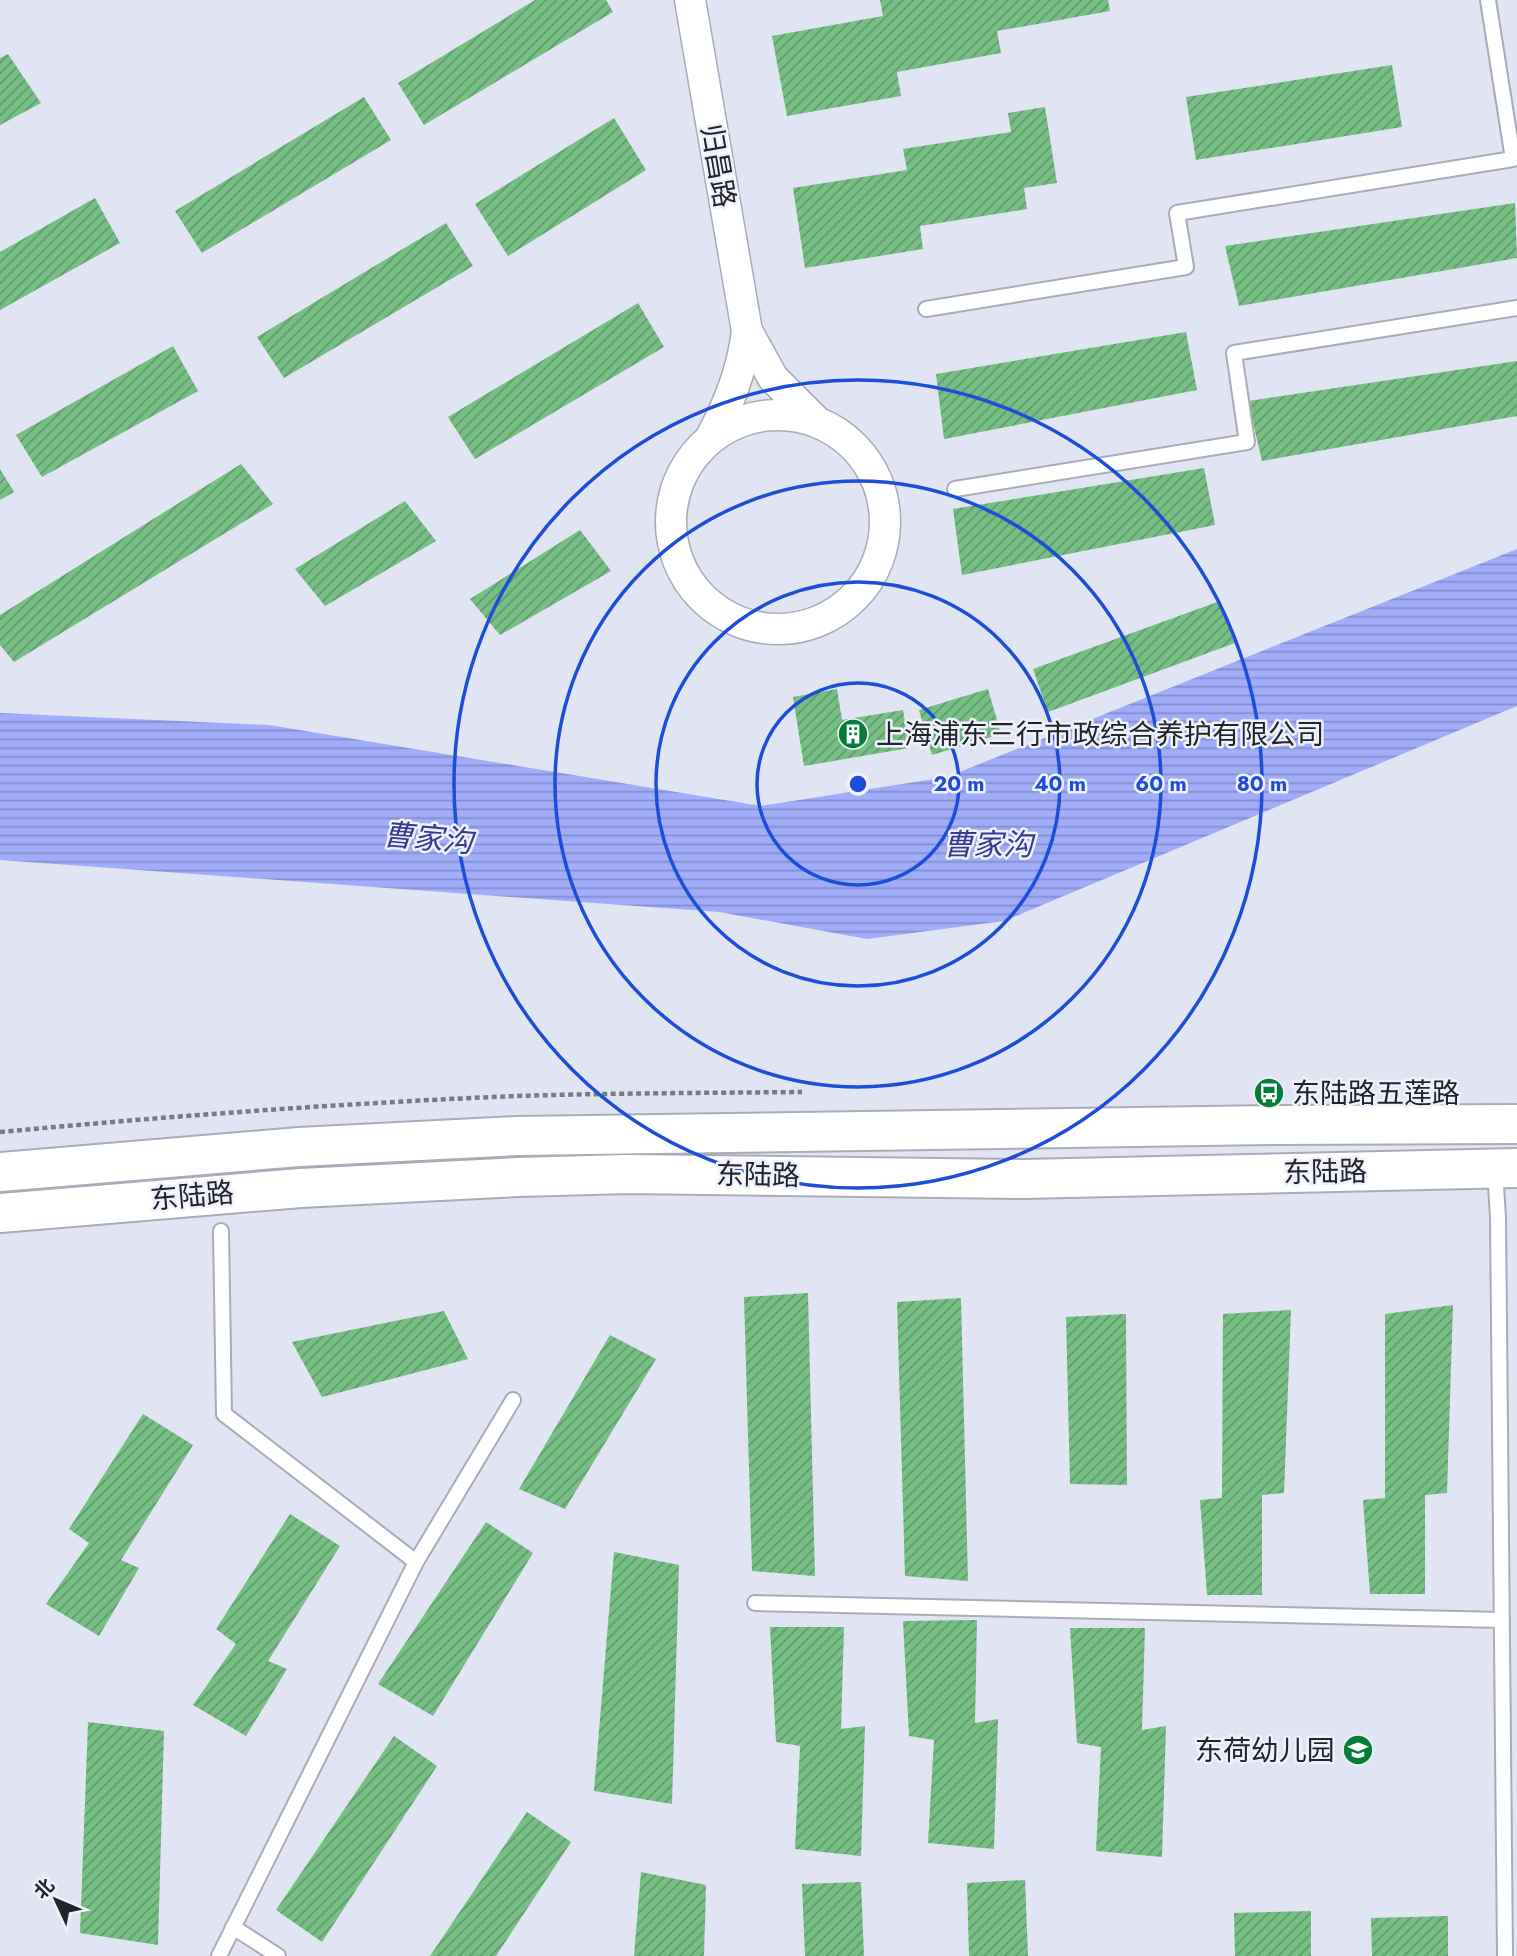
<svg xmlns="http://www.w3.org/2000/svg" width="1517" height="1956" viewBox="0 0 1517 1956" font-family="Jost,'Noto Sans SC',sans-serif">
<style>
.water{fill:url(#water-rules)}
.building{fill:url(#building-hatch)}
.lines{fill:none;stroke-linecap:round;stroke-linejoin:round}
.service-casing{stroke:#a9abb8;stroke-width:18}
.minor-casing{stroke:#a9abb8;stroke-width:33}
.secondary-casing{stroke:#a9abb8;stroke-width:42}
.path{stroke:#797b84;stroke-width:4.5;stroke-dasharray:5 3.5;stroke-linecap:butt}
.service{stroke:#fff;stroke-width:14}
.minor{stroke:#fff;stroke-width:30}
.secondary{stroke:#fff;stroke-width:38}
.ring{fill:none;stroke:#1d4ed8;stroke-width:3.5}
.labels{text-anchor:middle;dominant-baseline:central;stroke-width:5;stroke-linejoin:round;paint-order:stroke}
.street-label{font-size:28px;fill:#232429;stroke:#eff1fc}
.poi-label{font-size:28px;fill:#232429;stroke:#eff1fc;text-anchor:start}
.water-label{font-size:30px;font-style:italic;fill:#373a91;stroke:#eff1fc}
.centre{fill:#1d4ed8;stroke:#eff1fc;stroke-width:3.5}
.ring-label{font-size:21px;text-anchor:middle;font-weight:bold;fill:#1d4ed8;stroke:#eff1fc;stroke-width:5;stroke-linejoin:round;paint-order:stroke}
</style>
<defs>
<pattern id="water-rules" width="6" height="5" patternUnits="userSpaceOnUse" patternTransform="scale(1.75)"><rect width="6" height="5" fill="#a1adfa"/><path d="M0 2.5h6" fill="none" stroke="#838dca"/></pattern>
<pattern id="building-hatch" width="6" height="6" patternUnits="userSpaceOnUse" patternTransform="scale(1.75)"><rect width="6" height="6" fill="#76be84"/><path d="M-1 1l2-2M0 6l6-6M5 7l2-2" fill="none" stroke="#609a6c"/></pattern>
</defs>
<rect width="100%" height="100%" fill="#e1e4f2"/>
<!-- water -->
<path class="water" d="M1517,549V706L1004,921L867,939L719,912L0,860V713L269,725L761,806L947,777Z"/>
<!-- building -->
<path class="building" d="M535,0H606L613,12L424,125L398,83Z
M880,0H1108L1110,11L997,31L1001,53L897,72L901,96L787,116L772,36L883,16Z
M8,54L41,103L0,125V58Z
M1392,65L1402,127L1196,160L1186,97Z
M364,97L391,140L202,253L175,211Z
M1045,107L1057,183L1024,188L1027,209L920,226L923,249L805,268L793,188L907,170L903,149L1011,132L1008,113Z
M614,118L646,170L508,256L475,204Z
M95,198L120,243L0,310V252Z
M1515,203L1517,258L1239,306L1225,246Z
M446,223L473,266L284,378L257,337Z
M638,303L664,347L475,459L448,417Z
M1186,332L1197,390L944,439L936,374Z
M173,346L198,391L42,477L16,435Z
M1517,361V416L1262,461L1248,401Z
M241,464L273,504L14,662L0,645V615Z
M1204,468L1215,525L962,575L953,509Z
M0,469L14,492L0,500Z
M405,501L436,541L325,606L295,569Z
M580,530L611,571L500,635L470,599Z
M1220,601L1235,643L1048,712L1033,669Z
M837,689L842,720L903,710L909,748L804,766L793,697Z
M988,689L1001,734L932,755L919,710Z
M808,1293L815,1576L752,1571L744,1297Z
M961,1298L968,1581L905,1576L897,1302Z
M1453,1305L1447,1493L1425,1495V1594H1370L1363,1500L1385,1498V1314Z
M1291,1310L1284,1493L1262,1495V1595H1207L1200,1500L1222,1498L1223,1314Z
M444,1311L468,1359L322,1397L292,1342Z
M1126,1314L1127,1485L1070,1484L1066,1317Z
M610,1335L656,1359L565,1509L519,1489Z
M143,1414L193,1445L121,1560L139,1568L99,1636L46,1604L89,1543L69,1529Z
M290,1514L340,1546L268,1661L287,1669L246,1736L193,1705L236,1644L216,1629Z
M486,1522L533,1553L433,1716L378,1684Z
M614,1552L679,1565L672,1804L594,1791Z
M977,1620L975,1723L998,1719L994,1849L928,1843L934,1740L909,1736L903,1621Z
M770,1627H844L841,1729L865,1726L861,1856L795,1849L800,1746L776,1742Z
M1070,1628H1145L1142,1730L1166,1726L1162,1857L1096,1851L1101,1747L1077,1743Z
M88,1722L164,1731L158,1945L80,1933Z
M394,1736L437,1766L322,1942L276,1910Z
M527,1812L571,1842L496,1956H430Z
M641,1872L706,1885L704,1956H634Z
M1025,1880L1028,1956H969L967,1883Z
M861,1882L864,1956H805L802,1884Z
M1311,1911V1956H1235L1234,1913Z
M1448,1916V1956H1372L1371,1918Z"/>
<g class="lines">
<!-- service casing -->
<g class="service-casing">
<path id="service" d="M926,309L1186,267L1177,213L1513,159L1488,0
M955,489L1247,442L1234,353L1517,308
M1495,1170L1498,1218L1505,1956
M221,1231L224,1414L416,1562
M755,1603L1502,1620
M233,1927L278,1956
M219,1956L416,1562L513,1400"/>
</g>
<!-- minor casing -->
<g class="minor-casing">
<path id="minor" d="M690,0L747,331C742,371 729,404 710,439
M747,331L773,378L816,421
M671 522a107 107 0 1 1 214 0a107 107 0 1 1-214 0Z"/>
</g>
<!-- secondary casing -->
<g class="secondary-casing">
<path id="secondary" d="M0,1172L299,1147L517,1136L1276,1125L1517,1124
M0,1213L301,1188L519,1177L627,1174L1024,1179L1517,1168"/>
</g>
<!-- path -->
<path class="path" d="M0,1132C172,1116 344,1103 517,1096C612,1093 707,1093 802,1092"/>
<!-- service -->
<use href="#service" class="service"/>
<!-- minor -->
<use href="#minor" class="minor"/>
<!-- secondary -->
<use href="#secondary" class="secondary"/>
</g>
<!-- distance rings -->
<g class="ring">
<circle cx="858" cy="784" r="101"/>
<circle cx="858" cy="784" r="202"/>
<circle cx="858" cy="784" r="303"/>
<circle cx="858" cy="784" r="404"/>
</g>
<!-- icons -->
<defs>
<g id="building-disc" transform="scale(1.575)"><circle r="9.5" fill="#047e36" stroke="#eff1fc"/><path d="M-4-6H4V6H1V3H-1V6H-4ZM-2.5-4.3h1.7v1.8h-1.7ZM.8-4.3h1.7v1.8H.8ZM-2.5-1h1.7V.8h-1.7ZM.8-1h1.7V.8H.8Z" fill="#fff"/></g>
<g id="bus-disc" transform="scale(1.575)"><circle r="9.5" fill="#047e36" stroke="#eff1fc"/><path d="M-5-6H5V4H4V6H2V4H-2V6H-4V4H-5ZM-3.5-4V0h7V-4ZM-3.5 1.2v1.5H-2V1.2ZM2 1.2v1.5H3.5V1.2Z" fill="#fff"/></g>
<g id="school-disc" transform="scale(1.575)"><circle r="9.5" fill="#047e36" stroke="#eff1fc"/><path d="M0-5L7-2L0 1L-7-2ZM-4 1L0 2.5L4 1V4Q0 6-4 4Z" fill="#fff"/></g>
</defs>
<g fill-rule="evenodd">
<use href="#building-disc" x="853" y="734"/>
<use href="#bus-disc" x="1269" y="1093"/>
<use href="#school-disc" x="1358" y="1750"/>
</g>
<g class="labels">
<!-- street labels -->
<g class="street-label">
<text transform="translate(718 166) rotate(80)">归昌路</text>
<text transform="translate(1325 1172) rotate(-1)">东陆路</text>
<text transform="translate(758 1175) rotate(1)">东陆路</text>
<text transform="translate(192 1196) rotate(-5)">东陆路</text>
</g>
<!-- poi labels -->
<g class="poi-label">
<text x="876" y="734">上海浦东三行市政综合养护有限公司</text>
<text x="1292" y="1093">东陆路五莲路</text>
<text x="1335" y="1750" text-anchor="end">东荷幼儿园</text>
</g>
<!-- water labels -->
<g class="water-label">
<text transform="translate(428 838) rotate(5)">曹家沟</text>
<text x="988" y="844">曹家沟</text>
</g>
</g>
<circle cx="858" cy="784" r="10" class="centre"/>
<g class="ring-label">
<text x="959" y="791">20 m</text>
<text x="1060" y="791">40 m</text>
<text x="1161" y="791">60 m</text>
<text x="1262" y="791">80 m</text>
</g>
<!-- north arrow -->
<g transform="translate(56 1900) rotate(314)" stroke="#eff1fc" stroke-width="5" paint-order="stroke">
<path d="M0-5L12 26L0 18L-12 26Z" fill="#232429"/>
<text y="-10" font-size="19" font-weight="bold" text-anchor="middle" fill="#232429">北</text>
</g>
</svg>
